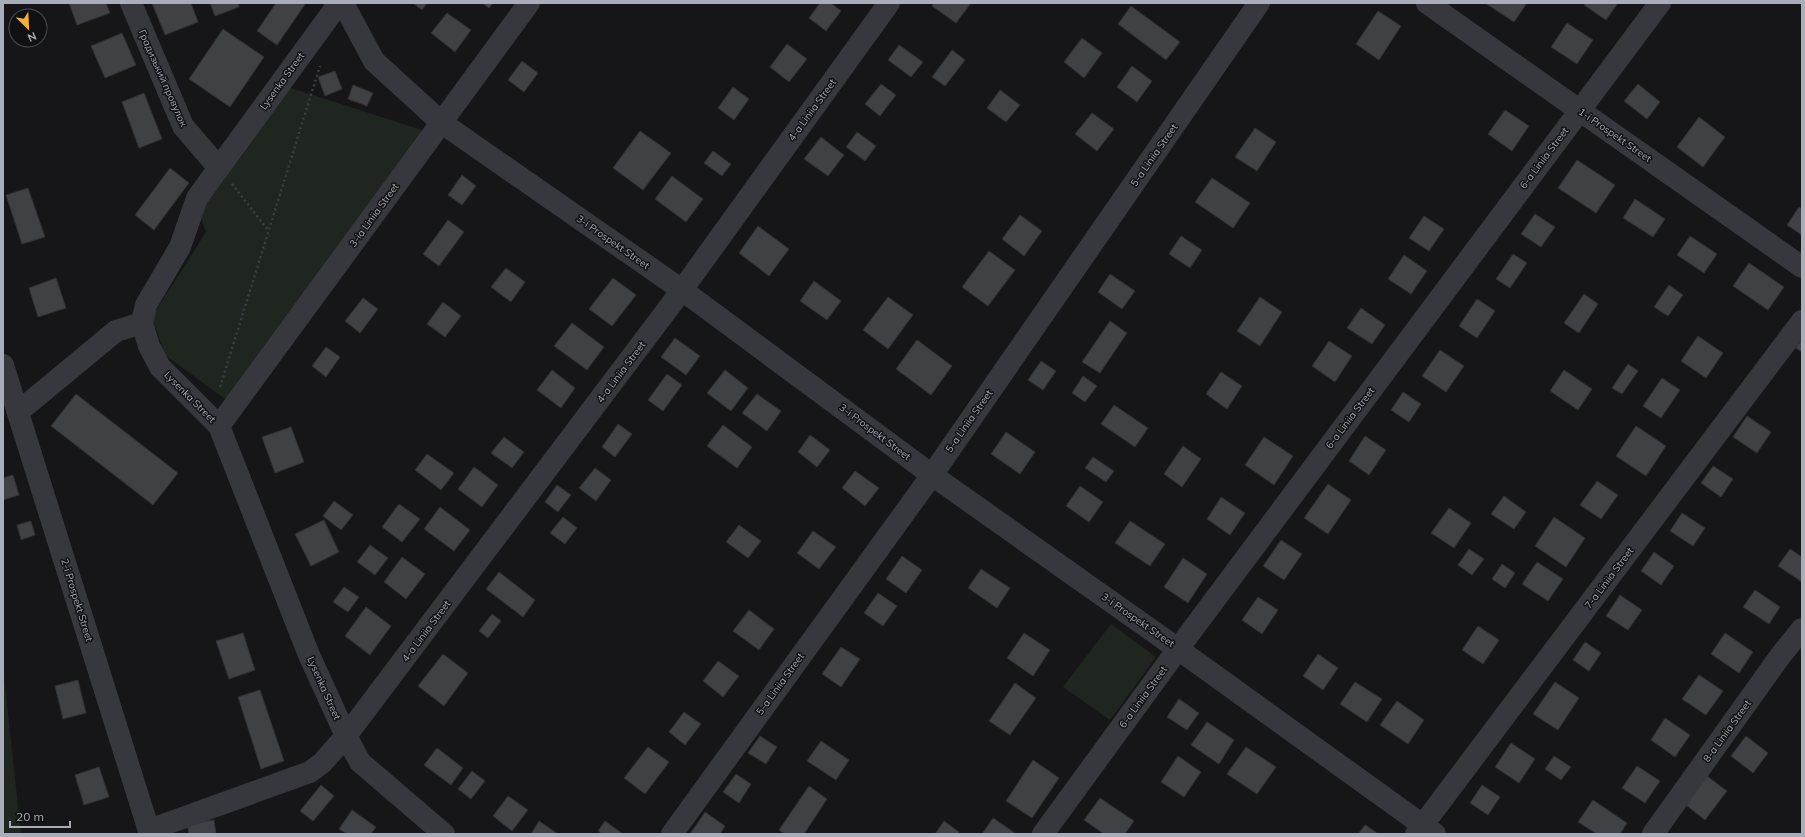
<svg xmlns="http://www.w3.org/2000/svg" width="1805" height="837" viewBox="0 0 1805 837" font-family="Mulish,sans-serif">
<style>
.green{fill:#1e261f}
.building{fill:#404145;stroke:#303034}
.lines{fill:none;stroke-linecap:round;stroke-linejoin:round}
.path{stroke:#3d3f44;stroke-width:2.5;stroke-dasharray:2 3;stroke-linecap:butt}
.minor{stroke:#37383d;stroke-width:22}
.labels{text-anchor:middle;dominant-baseline:central;stroke-width:3;stroke-linejoin:round;paint-order:stroke}
.street-label{font-size:10px;fill:#a8adb8;stroke:#111113}
</style>
<rect width="100%" height="100%" fill="#161618"/>
<!-- green -->
<path class="green" d="M288,87L425,131L229,402L165,355L152,317L206,232L199,213Z
M1111,624L1156,657L1110,720L1063,687Z
M3,674L4,676L21,834H3Z"/>
<!-- building -->
<path class="building" d="M69,3H106L110,13L77,25Z
M152,3H191L198,22L165,35Z
M210,3H238L239,7L215,16Z
M276,3H306L277,45L257,31Z
M413,3H427L422,10Z
M482,3H493L489,8Z
M820,3H831L841,11L826,31L809,18Z
M934,3H971L956,23L932,6Z
M1485,3H1527L1514,22Z
M1586,3H1618L1606,20L1584,5Z
M1131,6L1180,42L1166,60L1118,24Z
M1378,11L1401,26L1379,60L1356,44Z
M447,13L471,30L455,52L431,33Z
M1567,23L1593,40L1577,64L1551,47Z
M223,29L264,57L230,107L189,79Z
M122,33L136,65L105,78L91,46Z
M1082,38L1102,53L1084,78L1064,62Z
M787,44L807,59L789,82L770,67Z
M899,45L923,62L911,77L888,60Z
M952,50L965,60L945,86L932,77Z
M522,61L538,73L524,92L508,80Z
M1132,66L1152,81L1137,102L1117,87Z
M335,71L342,89L325,96L318,77Z
M881,84L896,95L880,116L865,104Z
M1638,84L1660,102L1647,119L1624,101Z
M353,85L373,93L367,106L348,99Z
M733,87L749,99L734,120L718,108Z
M1000,90L1020,105L1006,122L987,108Z
M144,93L162,139L139,148L122,102Z
M1505,110L1529,126L1512,151L1488,134Z
M1092,113L1114,129L1097,151L1075,134Z
M1699,117L1725,137L1703,167L1677,147Z
M1255,128L1276,142L1257,171L1235,157Z
M640,131L671,153L643,190L613,168Z
M857,132L876,146L865,161L846,147Z
M821,137L844,155L828,176L804,159Z
M713,151L731,164L722,176L704,163Z
M1577,160L1615,185L1596,213L1558,188Z
M170,168L189,183L154,230L135,215Z
M462,175L476,186L462,205L448,195Z
M672,176L703,199L686,222L655,199Z
M1212,178L1250,203L1233,228L1195,202Z
M28,188L45,237L22,244L6,195Z
M1635,199L1665,219L1653,237L1623,218Z
M1799,207L1802,209V235L1787,225Z
M1535,214L1555,227L1541,247L1521,234Z
M1020,215L1042,231L1024,256L1002,239Z
M1424,216L1444,229L1429,251L1409,238Z
M448,220L464,232L439,266L423,254Z
M758,226L789,249L769,276L739,253Z
M1181,236L1202,250L1190,268L1169,254Z
M1690,236L1717,254L1704,273L1677,255Z
M989,251L1015,270L988,306L962,287Z
M1513,254L1527,263L1510,288L1496,279Z
M1404,255L1427,271L1411,294L1388,279Z
M1749,263L1784,287L1768,310L1733,286Z
M506,268L525,282L511,302L491,287Z
M1110,274L1135,291L1122,309L1098,292Z
M56,278L66,308L38,317L29,288Z
M613,278L636,295L612,326L589,309Z
M814,281L841,301L827,320L800,301Z
M1669,285L1683,295L1668,316L1654,307Z
M1584,294L1598,304L1579,333L1564,323Z
M888,297L913,315L888,349L863,330Z
M1260,297L1282,312L1260,346L1237,331Z
M363,298L378,309L360,333L345,321Z
M1477,299L1495,311L1477,338L1459,326Z
M443,302L461,316L445,337L427,324Z
M1361,308L1385,325L1372,344L1347,328Z
M1110,321L1127,333L1100,373L1082,362Z
M572,323L604,347L587,370L554,346Z
M1698,336L1723,353L1706,378L1681,361Z
M675,338L700,356L686,375L661,357Z
M1802,339V352L1796,348Z
M917,340L952,366L931,395L896,369Z
M1329,341L1352,356L1335,382L1312,366Z
M326,347L340,357L326,377L312,366Z
M1440,350L1464,366L1446,392L1422,376Z
M1041,361L1056,371L1043,390L1028,380Z
M1628,364L1638,371L1622,394L1612,388Z
M552,370L575,388L561,408L537,390Z
M725,370L748,388L731,411L707,393Z
M1564,370L1592,389L1578,410L1550,391Z
M1221,372L1242,386L1227,409L1206,394Z
M667,374L682,385L663,411L648,400Z
M1083,376L1097,386L1085,402L1072,393Z
M1662,378L1680,390L1661,418L1643,406Z
M1403,392L1421,404L1409,422L1391,410Z
M76,394L178,473L153,505L51,426Z
M757,394L781,411L767,431L742,413Z
M1114,405L1148,428L1135,447L1101,424Z
M1747,416L1771,432L1757,453L1733,437Z
M618,424L632,434L615,457L602,447Z
M723,425L752,447L737,468L707,446Z
M1636,426L1666,446L1646,476L1616,456Z
M291,427L304,462L275,473L262,437Z
M1006,432L1035,452L1020,474L991,454Z
M810,435L830,450L817,467L798,452Z
M1365,436L1386,450L1369,475L1349,461Z
M504,437L524,452L512,468L491,453Z
M1264,437L1293,456L1274,485L1245,465Z
M1183,446L1201,459L1182,487L1164,474Z
M427,454L454,473L441,490L415,470Z
M1093,457L1114,471L1106,482L1085,468Z
M1713,466L1733,479L1721,497L1701,483Z
M474,467L498,485L482,507L458,489Z
M595,468L611,480L596,501L579,488Z
M855,471L879,488L865,506L842,488Z
M13,475L19,495L3,500V478Z
M1597,481L1618,495L1601,519L1580,505Z
M1328,484L1351,500L1328,534L1304,518Z
M557,485L571,495L558,512L545,502Z
M1080,486L1103,502L1089,522L1066,506Z
M1504,496L1526,512L1514,529L1491,514Z
M1221,497L1245,513L1230,535L1207,519Z
M334,501L353,515L341,530L323,516Z
M399,504L420,519L402,542L382,527Z
M440,507L470,530L454,551L424,529Z
M1449,508L1471,523L1454,548L1431,533Z
M1682,513L1705,528L1693,546L1670,531Z
M563,517L577,528L565,544L550,533Z
M1554,517L1585,538L1566,567L1535,546Z
M324,520L339,552L311,566L295,534Z
M31,521L35,535L21,540L17,525Z
M1130,521L1165,544L1150,566L1115,543Z
M739,525L761,541L748,558L726,542Z
M813,531L836,547L819,569L797,553Z
M1281,540L1302,554L1284,580L1263,566Z
M370,545L388,558L375,575L357,562Z
M1469,549L1484,559L1472,575L1458,565Z
M1790,549L1802,557V582L1778,566Z
M1654,552L1674,566L1661,585L1641,571Z
M902,556L922,570L906,593L886,579Z
M402,557L425,574L406,599L384,582Z
M1183,558L1207,574L1188,603L1164,587Z
M1537,562L1563,579L1548,601L1522,584Z
M1502,564L1515,573L1505,588L1492,579Z
M981,569L1010,588L997,608L968,588Z
M499,572L535,600L523,617L486,589Z
M344,587L359,597L348,612L333,602Z
M1755,590L1780,607L1769,624L1743,607Z
M878,593L897,606L883,626L864,613Z
M1620,595L1642,610L1628,630L1606,616Z
M1258,597L1278,610L1262,634L1242,620Z
M366,607L391,626L370,655L345,636Z
M749,610L774,629L759,650L733,631Z
M492,614L501,621L488,638L479,631Z
M1478,626L1499,640L1483,664L1462,650Z
M243,633L255,670L229,679L216,641Z
M1024,633L1050,650L1033,676L1007,658Z
M1725,633L1753,652L1739,673L1711,654Z
M1585,642L1601,653L1589,671L1573,660Z
M841,647L860,659L841,687L822,674Z
M443,654L468,673L444,706L418,686Z
M1318,654L1338,668L1323,690L1303,676Z
M718,661L739,676L723,697L703,681Z
M1699,675L1723,691L1706,715L1682,699Z
M78,680L86,713L63,719L55,686Z
M1355,682L1382,699L1367,722L1340,704Z
M1555,682L1579,698L1558,730L1533,714Z
M1015,683L1036,698L1010,735L989,721Z
M260,690L284,761L261,769L238,697Z
M1179,699L1199,713L1187,730L1167,717Z
M1397,701L1424,720L1408,744L1380,725Z
M684,712L701,724L685,745L669,732Z
M1665,718L1690,735L1675,757L1651,740Z
M1207,722L1234,740L1219,764L1191,745Z
M760,736L777,747L766,764L748,753Z
M1746,736L1768,753L1753,773L1731,756Z
M821,741L849,760L836,780L807,761Z
M1511,743L1535,759L1519,783L1495,767Z
M648,747L669,762L645,794L624,778Z
M1246,747L1276,767L1257,794L1227,774Z
M437,748L463,768L451,785L424,765Z
M1178,756L1201,772L1184,797L1161,782Z
M1554,756L1571,767L1561,780L1545,769Z
M1033,760L1059,778L1032,818L1006,801Z
M1637,766L1660,781L1645,803L1622,788Z
M99,767L109,797L84,805L75,775Z
M472,771L485,781L471,799L458,789Z
M736,774L751,784L739,803L723,792Z
M1707,776L1727,791L1705,820L1686,805Z
M321,785L334,796L313,821L300,811Z
M1482,785L1500,797L1488,815L1470,803Z
M809,786L827,799L804,834H785L779,830Z
M508,796L528,810L512,831L493,816Z
M1100,798L1134,821L1125,834H1104L1084,820Z
M1593,800L1627,823L1620,834H1597L1578,822Z
M352,810L376,827L371,834H347L339,829Z
M705,812L725,826L720,834H690Z
M993,818L1015,833L1014,834H982Z
M214,820L216,834H189L187,824Z
M539,821L558,834H531Z
M605,821L623,834H602L598,831Z
M944,821L959,832L958,834H935Z
M1365,825L1379,834H1358Z"/>
<g class="lines">
<!-- path -->
<path class="path" d="M232,184L268,230
M220,387L320,66"/>
<!-- minor -->
<path class="minor" d="M131,3L183,126L218,167
M339,3L197,198L180,247L146,305L142,323L149,346L160,367L219,426L309,655L346,736L360,762L444,834
M343,3L374,61L442,123L682,290L932,475L1178,649L1435,834
M1427,3L1802,267
M3,365L150,834
M18,412L116,331L142,323
M219,426L529,3
M149,830L310,772L322,763L346,736L682,290L889,3
M672,834L932,475L1259,3
M1043,834L1178,649L1660,3
M1416,834L1802,321
M1653,834L1781,655L1802,629"/>
</g>
<g class="labels">
<!-- street labels -->
<g class="street-label">
<text transform="translate(163 78) rotate(66)">Градизький провулок</text>
<text transform="translate(282 81) rotate(-54)">Lysenka Street</text>
<text transform="translate(812 110) rotate(-54)">4-a Liniia Street</text>
<text transform="translate(1615 135) rotate(35)">1-i Prospekt Street</text>
<text transform="translate(1154 155) rotate(-55)">5-a Liniia Street</text>
<text transform="translate(1544 158) rotate(-53)">6-a Liniia Street</text>
<text transform="translate(374 215) rotate(-54)">3-ia Liniia Street</text>
<text transform="translate(613 242) rotate(35)">3-i Prospekt Street</text>
<text transform="translate(621 372) rotate(-53)">4-a Liniia Street</text>
<text transform="translate(190 397) rotate(45)">Lysenka Street</text>
<text transform="translate(1350 418) rotate(-53)">6-a Liniia Street</text>
<text transform="translate(969 421) rotate(-55)">5-a Liniia Street</text>
<text transform="translate(875 432) rotate(37)">3-i Prospekt Street</text>
<text transform="translate(1609 578) rotate(-53)">7-a Liniia Street</text>
<text transform="translate(77 600) rotate(73)">2-i Prospekt Street</text>
<text transform="translate(1138 620) rotate(35)">3-i Prospekt Street</text>
<text transform="translate(426 631) rotate(-53)">4-a Liniia Street</text>
<text transform="translate(780 684) rotate(-54)">5-a Liniia Street</text>
<text transform="translate(324 688) rotate(66)">Lysenka Street</text>
<text transform="translate(1143 697) rotate(-54)">6-a Liniia Street</text>
<text transform="translate(1727 731) rotate(-54)">8-a Liniia Street</text>
</g>
</g>
<!-- border -->
<rect width="1805" height="837" fill="none" stroke="#a8adb8" stroke-width="8"/>
<!-- north arrow -->
<g transform="translate(28 28) rotate(156)"><circle r="19" fill="#111113" stroke="#4d4f55"/>
<path d="M0-3L7 15L0 10L-7 15Z" fill="#f2b134"/>
<text y="-6" font-size="11" font-weight="bold" text-anchor="middle" fill="#a8adb8">N</text>
</g>
<!-- scale -->
<path d="M10 821v6h60v-6" fill="none" stroke="#a8adb8" stroke-width="2"/>
<text x="16" y="821" font-size="12" fill="#a8adb8" stroke="#111113" stroke-width="3" paint-order="stroke">20 m</text>
</svg>
